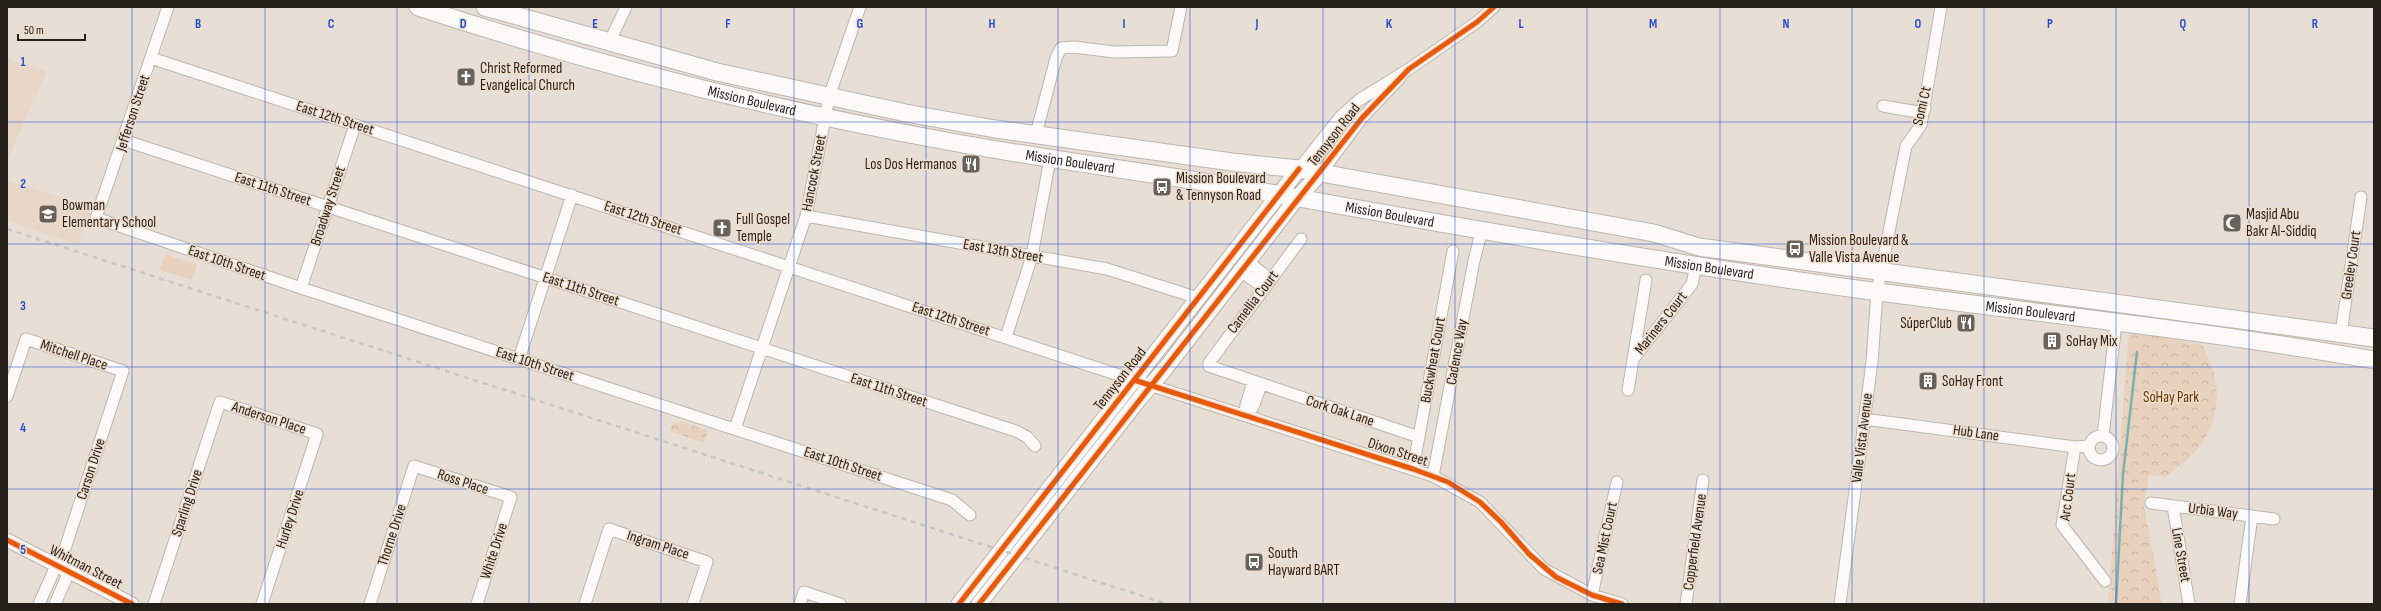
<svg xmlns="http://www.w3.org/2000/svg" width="2381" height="611" viewBox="0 0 2381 611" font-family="'Sofia Sans Condensed',sans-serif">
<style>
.built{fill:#e8d7c7}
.forest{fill:url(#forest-crowns)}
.pitch{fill:#e8d1bd}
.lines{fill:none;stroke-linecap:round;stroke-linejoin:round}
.stream{stroke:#7ab1b1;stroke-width:2.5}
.minor-casing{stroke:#bdb6ae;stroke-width:13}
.tertiary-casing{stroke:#bdb6ae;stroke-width:15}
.secondary-casing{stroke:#bdb6ae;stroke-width:17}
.primary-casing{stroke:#bdb6ae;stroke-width:19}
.minor{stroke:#fbfaf9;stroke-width:11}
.tertiary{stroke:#fbfaf9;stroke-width:13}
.secondary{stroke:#fbfaf9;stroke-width:15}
.primary{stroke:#fbfaf9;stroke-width:17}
.rail{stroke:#c8c6c4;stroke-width:2.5;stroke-dasharray:5 5;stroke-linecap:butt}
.cycleway-casing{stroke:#efddcd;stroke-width:8}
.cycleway{stroke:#e8590c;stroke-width:5}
.grid{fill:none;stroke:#1d4ed8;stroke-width:1;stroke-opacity:0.55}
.labels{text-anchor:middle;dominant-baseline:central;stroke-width:3;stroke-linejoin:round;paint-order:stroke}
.poi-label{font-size:15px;fill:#251f19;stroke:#efddcd;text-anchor:start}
.street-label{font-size:15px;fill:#251f19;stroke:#efddcd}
.park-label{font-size:15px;fill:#633800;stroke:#efddcd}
.grid-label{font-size:13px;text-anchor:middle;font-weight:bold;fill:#1d4ed8;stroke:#efddcd;stroke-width:3;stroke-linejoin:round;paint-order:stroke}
</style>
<defs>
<pattern id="forest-crowns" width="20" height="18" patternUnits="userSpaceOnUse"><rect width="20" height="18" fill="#e8d1bd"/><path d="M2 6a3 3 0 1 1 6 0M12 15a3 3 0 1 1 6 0" fill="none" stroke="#c7b3a2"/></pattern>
</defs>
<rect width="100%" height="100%" fill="#e7ded5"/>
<!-- built -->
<path class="built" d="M7,59L47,71L7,161Z
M7,180L91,207L78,245L7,221Z"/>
<!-- forest -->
<path class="forest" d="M2129,331L2202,345C2223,380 2223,425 2192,455C2184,463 2174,469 2166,477L2149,475L2144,506L2162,604H2108Z
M681,421L708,431L704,443L670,431L673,422L680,424Z"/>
<!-- pitch -->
<path class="pitch" d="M165,254L197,265L192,280L160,270Z"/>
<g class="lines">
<!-- stream -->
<path class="stream" d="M2116,604L2123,474L2137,352"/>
<!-- minor casing -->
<g class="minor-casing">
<path id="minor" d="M168,7L96,218L301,288L952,500L970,515
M609,43L626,7
M151,58L1134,380L1433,476L1480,502L1544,569L1592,595L1622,604
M1883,106L1918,112L1925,108
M1036,134L1056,58L1061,48L1074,47L1114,52L1172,51L1181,7
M123,140L1016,431L1027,437L1035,446
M1299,169L1341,116L1359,100L1409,69L1477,22L1494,7
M1320,174L1362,118L1400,78
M806,216L1107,269L1198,298
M1301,239L1209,363V366L1419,437
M1248,262L1270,279
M1241,271L1264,288
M301,288L355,125
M2341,333L2361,197
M1006,337L1032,256L1050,159
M1634,358L1692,284L1696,265
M519,359L572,195
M1628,390L1646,280
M7,396L26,339L123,371L59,567
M1245,414L1253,407L1261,385
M1245,414L1246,405L1253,382
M1864,419L2075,447L2089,446
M735,429L806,216L829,97L860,7
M2089 448a12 12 0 1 1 24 0a12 12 0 1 1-24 0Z
M2103,436L2116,323
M2075,447L2062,525L2105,581
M1413,469L1453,251
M1433,476L1474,261L1482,229
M2151,503L2274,519
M2173,506L2189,604
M1592,595L1617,482
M39,604L56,566
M55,604L69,572
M154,604L220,402L317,434L262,604
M370,604L414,466L511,497L477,604
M585,604L609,529L707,562L693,604
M800,604L804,592L840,604
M1686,604L1703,480
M1840,604L1872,362L1877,292L1906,146L1921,125L1941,7
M2240,604L2252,516"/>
</g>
<!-- tertiary casing -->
<g class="tertiary-casing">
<path id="tertiary" d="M7,540L132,604"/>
</g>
<!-- secondary casing -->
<g class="secondary-casing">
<path id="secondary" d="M959,604L1299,169
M979,604L1140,398L1165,369L1297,198L1320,174"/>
</g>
<!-- primary casing -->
<g class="primary-casing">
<g id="primary">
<path id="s1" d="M418,7C589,63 764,108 941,140C1052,161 1165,174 1276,194C1476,230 1677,265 1879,292C2044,314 2210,331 2374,360"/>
<path d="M485,7L717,72L906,113L995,129L1232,162L1299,169L1654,233L1699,247L2374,338"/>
</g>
</g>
<!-- minor -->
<use href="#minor" class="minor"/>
<!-- tertiary -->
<use href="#tertiary" class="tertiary"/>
<!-- secondary -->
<use href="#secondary" class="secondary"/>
<!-- primary -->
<use href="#primary" class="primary"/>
<!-- rail -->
<path class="rail" d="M7,229L1167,604"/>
<!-- cycleway casing -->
<g class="cycleway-casing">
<path id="cycleway" d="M1134,380L1413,469L1448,482L1480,502L1501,522L1529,554L1556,577L1592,595L1622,604
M7,540L132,604
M959,604L1299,169
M979,604L1362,118L1409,69L1477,22L1494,7"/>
</g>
<!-- cycleway -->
<use href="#cycleway" class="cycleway"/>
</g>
<!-- grid -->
<path class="grid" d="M132,7V604M265,7V604M397,7V604M529,7V604M661,7V604M794,7V604M926,7V604M1058,7V604M1190,7V604M1323,7V604M1455,7V604M1587,7V604M1720,7V604M1852,7V604M1984,7V604M2116,7V604M2249,7V604M7,122H2374M7,244H2374M7,367H2374M7,489H2374"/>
<!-- icons -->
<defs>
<g id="church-square" transform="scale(1)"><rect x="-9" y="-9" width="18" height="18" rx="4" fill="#69625b" stroke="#efddcd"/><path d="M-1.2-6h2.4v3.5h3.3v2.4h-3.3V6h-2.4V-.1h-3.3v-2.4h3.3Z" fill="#fff"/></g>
<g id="restaurant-square" transform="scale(1)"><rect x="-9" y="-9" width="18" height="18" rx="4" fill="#69625b" stroke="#efddcd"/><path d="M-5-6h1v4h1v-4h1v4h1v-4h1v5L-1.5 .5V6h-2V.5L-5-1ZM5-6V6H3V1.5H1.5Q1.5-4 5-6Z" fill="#fff"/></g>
<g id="bus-square" transform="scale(1)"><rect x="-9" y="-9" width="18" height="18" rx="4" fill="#69625b" stroke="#efddcd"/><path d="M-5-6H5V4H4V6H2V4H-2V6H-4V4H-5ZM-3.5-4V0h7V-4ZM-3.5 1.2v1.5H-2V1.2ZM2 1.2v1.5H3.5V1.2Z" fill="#fff"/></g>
<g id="school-square" transform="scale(1)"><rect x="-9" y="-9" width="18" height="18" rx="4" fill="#69625b" stroke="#efddcd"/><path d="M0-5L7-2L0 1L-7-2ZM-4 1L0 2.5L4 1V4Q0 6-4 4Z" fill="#fff"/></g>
<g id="mosque-square" transform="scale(1)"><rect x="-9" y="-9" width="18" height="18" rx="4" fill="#69625b" stroke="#efddcd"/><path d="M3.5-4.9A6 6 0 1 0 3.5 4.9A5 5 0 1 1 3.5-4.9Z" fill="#fff"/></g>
<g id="building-square" transform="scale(1)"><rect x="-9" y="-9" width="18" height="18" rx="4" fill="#69625b" stroke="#efddcd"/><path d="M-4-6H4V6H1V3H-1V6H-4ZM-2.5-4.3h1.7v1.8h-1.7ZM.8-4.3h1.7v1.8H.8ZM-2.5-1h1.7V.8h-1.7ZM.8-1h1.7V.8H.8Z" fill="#fff"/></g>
</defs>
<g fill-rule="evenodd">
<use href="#church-square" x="466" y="77"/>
<use href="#restaurant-square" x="971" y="164"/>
<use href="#bus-square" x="1162" y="187"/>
<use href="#school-square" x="48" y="214"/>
<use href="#mosque-square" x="2232" y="223"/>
<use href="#church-square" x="722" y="228"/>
<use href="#bus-square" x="1795" y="249"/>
<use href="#restaurant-square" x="1966" y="323"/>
<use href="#building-square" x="2052" y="341"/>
<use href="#building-square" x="1928" y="381"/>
<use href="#bus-square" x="1254" y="562"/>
</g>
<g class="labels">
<!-- poi labels -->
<g class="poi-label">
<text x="480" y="68">Christ Reformed<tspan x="480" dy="17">Evangelical Church</tspan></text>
<text x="957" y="164" text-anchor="end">Los Dos Hermanos</text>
<text x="1176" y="178">Mission Boulevard<tspan x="1176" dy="17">&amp; Tennyson Road</tspan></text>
<text x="62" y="205">Bowman<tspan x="62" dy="17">Elementary School</tspan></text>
<text x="2246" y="214">Masjid Abu<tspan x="2246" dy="17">Bakr Al-Siddiq</tspan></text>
<text x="736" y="219">Full Gospel<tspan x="736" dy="17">Temple</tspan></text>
<text x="1809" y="240">Mission Boulevard &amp;<tspan x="1809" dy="17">Valle Vista Avenue</tspan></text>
<text x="1952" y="323" text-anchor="end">SúperClub</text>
<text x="2066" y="341">SoHay Mix</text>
<text x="1942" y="381">SoHay Front</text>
<text x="1268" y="553">South<tspan x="1268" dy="17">Hayward BART</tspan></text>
</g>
<!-- street labels -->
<g class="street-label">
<text stroke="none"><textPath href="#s1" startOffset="347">Mission Boulevard</textPath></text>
<text transform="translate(1922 106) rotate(-77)">Somi Ct</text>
<text transform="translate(133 113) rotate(-72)">Jefferson Street</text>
<text transform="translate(335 118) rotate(18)">East 12th Street</text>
<text transform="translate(1334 135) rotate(-52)">Tennyson Road</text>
<text stroke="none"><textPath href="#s1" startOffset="671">Mission Boulevard</textPath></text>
<text transform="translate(814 173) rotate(-79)">Hancock Street</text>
<text transform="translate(273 189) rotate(18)">East 11th Street</text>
<text transform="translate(328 206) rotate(-72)">Broadway Street</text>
<text stroke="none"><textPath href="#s1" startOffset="995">Mission Boulevard</textPath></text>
<text transform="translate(643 218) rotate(18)">East 12th Street</text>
<text transform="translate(1003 251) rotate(10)">East 13th Street</text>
<text transform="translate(227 263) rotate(19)">East 10th Street</text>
<text transform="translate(2351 265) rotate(-82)">Greeley Court</text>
<text stroke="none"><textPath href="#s1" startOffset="1319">Mission Boulevard</textPath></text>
<text transform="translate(581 289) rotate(18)">East 11th Street</text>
<text transform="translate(1253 302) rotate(-53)">Camellia Court</text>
<text stroke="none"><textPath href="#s1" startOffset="1643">Mission Boulevard</textPath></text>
<text transform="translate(951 319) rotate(18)">East 12th Street</text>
<text transform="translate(1661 323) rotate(-52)">Mariners Court</text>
<text transform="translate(1457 352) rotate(-80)">Cadence Way</text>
<text transform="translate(74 355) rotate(18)">Mitchell Place</text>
<text transform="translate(1433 360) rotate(-80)">Buckwheat Court</text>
<text transform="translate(535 364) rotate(18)">East 10th Street</text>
<text transform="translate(1120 379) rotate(-52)">Tennyson Road</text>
<text transform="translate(889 390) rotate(18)">East 11th Street</text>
<text transform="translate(1340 411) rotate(18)">Cork Oak Lane</text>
<text transform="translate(269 418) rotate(18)">Anderson Place</text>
<text transform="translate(1976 433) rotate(8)">Hub Lane</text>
<text transform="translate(1862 438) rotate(-83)">Valle Vista Avenue</text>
<text transform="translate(1398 452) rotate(18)">Dixon Street</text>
<text transform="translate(843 464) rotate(18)">East 10th Street</text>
<text transform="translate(91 469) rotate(-72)">Carson Drive</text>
<text transform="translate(463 482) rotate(18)">Ross Place</text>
<text transform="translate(2068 497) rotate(-83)">Arc Court</text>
<text transform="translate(187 503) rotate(-72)">Sparling Drive</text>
<text transform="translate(2213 511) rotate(7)">Urbia Way</text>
<text transform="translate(290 519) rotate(-72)">Hurley Drive</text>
<text transform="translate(392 535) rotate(-72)">Thorne Drive</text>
<text transform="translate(1605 538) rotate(-78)">Sea Mist Court</text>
<text transform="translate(1695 542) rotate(-82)">Copperfield Avenue</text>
<text transform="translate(658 545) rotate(18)">Ingram Place</text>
<text transform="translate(494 551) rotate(-72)">White Drive</text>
<text transform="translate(2181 555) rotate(80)">Line Street</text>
<text transform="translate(86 567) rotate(27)">Whitman Street</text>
</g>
<!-- park labels -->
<g class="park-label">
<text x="2171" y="397">SoHay Park</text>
</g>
</g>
<g class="grid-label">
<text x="198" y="28">B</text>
<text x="331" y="28">C</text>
<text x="463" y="28">D</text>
<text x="595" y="28">E</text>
<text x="728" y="28">F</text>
<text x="860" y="28">G</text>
<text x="992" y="28">H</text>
<text x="1124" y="28">I</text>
<text x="1257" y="28">J</text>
<text x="1389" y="28">K</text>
<text x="1521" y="28">L</text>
<text x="1653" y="28">M</text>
<text x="1786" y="28">N</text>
<text x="1918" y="28">O</text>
<text x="2050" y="28">P</text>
<text x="2183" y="28">Q</text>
<text x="2315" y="28">R</text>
<text x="23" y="66">1</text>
<text x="23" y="188">2</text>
<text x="23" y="310">3</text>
<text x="23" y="432">4</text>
<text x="23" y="554">5</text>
</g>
<!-- border -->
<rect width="2381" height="611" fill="none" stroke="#251f19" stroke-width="16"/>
<!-- scale -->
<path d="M18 34v6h67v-6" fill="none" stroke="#251f19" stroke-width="2"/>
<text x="24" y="34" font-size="12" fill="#251f19" stroke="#efddcd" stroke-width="3" paint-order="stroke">50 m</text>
</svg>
